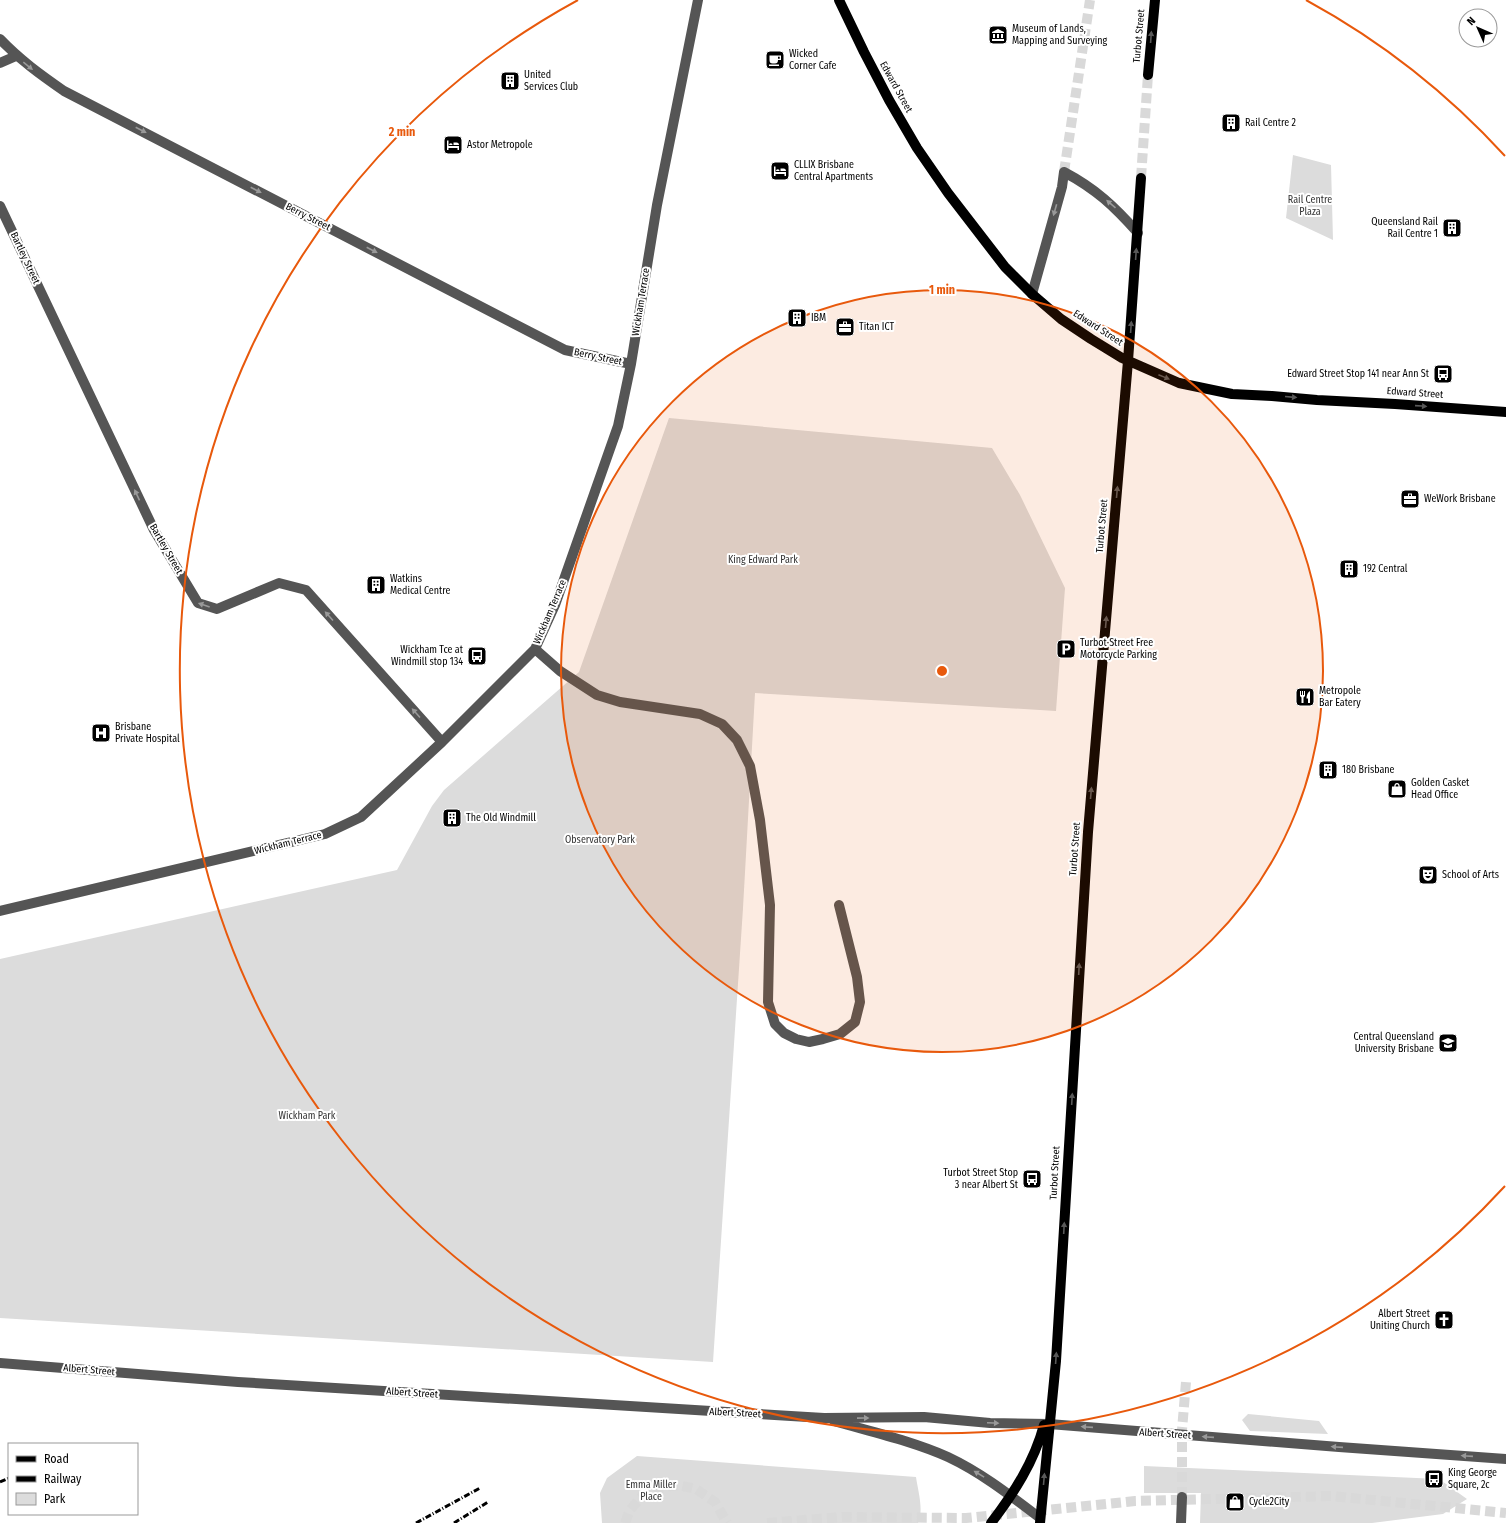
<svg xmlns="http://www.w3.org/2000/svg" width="1506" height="1523" viewBox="0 0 1506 1523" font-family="'Fira Sans Condensed',sans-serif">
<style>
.green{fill:#dcdcdc}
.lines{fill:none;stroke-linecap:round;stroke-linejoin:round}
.minor-tunnel{stroke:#d9d9d9;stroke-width:10;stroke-dasharray:10 5;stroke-linecap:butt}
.major-tunnel{stroke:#d9d9d9;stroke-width:10;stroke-dasharray:10 5;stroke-linecap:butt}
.minor{stroke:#555;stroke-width:10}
.major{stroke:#000;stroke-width:10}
.rail{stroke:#000;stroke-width:3;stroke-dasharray:6 2 1 2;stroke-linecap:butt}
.oneway{fill:#595959}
.oneway2{fill:#999}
.ring{fill:none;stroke:#e8590c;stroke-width:2}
.labels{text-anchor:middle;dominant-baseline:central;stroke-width:4;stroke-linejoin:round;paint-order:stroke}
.poi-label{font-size:10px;fill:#000;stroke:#fff;text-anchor:start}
.street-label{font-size:10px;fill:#000;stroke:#fff}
.park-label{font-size:10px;fill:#333;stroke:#fff}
.centre{fill:#e8590c;stroke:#fff;stroke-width:2}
.ring-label{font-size:12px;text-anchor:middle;font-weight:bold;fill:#e8590c;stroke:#fff;stroke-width:4;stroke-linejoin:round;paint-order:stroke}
</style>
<rect width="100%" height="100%" fill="#fff"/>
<!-- green -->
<path class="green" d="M1293,155L1331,165L1333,240L1286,218Z
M669,418L992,448L1020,495L1065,588L1056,711L755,693L743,908L713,1362L0,1318V959L397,870L432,806L444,790L579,672Z
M1248,1414L1319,1421L1328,1434L1250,1431L1242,1420Z
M637,1456L916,1477C918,1491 924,1510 918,1523H602L600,1493L607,1478Z
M1144,1466L1439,1479L1467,1499L1443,1514L1372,1523H1200L1201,1493H1144Z"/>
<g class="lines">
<!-- minor-tunnel -->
<path class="minor-tunnel" d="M1064,172L1090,0
M1182,1497V1430L1186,1382
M625,1523L630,1510L642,1496L659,1488L678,1485L696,1489L715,1502L727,1523
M767,1523L843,1517L966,1518L1135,1501L1331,1496L1506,1513"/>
<!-- major-tunnel -->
<path class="major-tunnel" d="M1141,178L1148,75"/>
<!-- minor -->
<path class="minor" d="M0,39C20,60 41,75 64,91L565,350L631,364
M0,63L16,56
M0,206L154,530L198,603L217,609L279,583L306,590L442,742
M1032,294L1062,187L1064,172C1096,189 1114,206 1138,233
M535,649L560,671L597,695L620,702L700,714L722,724L737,740L750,766L760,820L770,905L768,1002L775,1024L784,1033L796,1039L809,1042L823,1039L840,1034L855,1022L860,1002L857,977L839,905
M0,911L325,834L361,817L442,742L535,649L555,605L618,426L631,364L657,205L698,0
M0,1363L238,1382L824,1418L924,1417L990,1423L1049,1424L1339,1447L1506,1459
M834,1421C872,1432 912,1441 948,1457C982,1473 1011,1496 1040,1518
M1181,1523L1182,1497"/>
<!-- major -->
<path class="major" d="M839,0L864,52L889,100L917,148L948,193L1005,267L1032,294L1061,319L1091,339L1122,358L1179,383L1232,394L1272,396L1317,400L1395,404L1506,412
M1148,75L1155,0
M991,1523C1014,1493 1034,1462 1044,1425
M1040,1523L1056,1361L1088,832L1128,361L1141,178"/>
<!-- rail -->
<path class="rail" d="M0,1482L9,1478
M416,1523L480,1488
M454,1523L488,1502"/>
</g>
<!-- one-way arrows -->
<defs><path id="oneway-solid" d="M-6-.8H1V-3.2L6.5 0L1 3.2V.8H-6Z"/></defs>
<g class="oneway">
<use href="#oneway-solid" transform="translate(1151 37) rotate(-86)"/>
<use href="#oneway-solid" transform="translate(1136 254) rotate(-86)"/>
<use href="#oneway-solid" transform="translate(1131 327) rotate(-86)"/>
<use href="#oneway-solid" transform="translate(1164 377) rotate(22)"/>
<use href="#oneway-solid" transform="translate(1291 397) rotate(5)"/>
<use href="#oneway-solid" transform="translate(1421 406) rotate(4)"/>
<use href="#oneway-solid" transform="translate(1117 492) rotate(-85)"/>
<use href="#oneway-solid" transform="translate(1106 622) rotate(-85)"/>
<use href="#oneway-solid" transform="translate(1091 793) rotate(-85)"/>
<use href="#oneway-solid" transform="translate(1079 969) rotate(-87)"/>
<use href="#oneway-solid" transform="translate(1072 1099) rotate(-87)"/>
<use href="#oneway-solid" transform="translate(1064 1228) rotate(-87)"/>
<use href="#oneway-solid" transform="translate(1056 1358) rotate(-86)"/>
<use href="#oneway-solid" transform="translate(1044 1479) rotate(-85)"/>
</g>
<g class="oneway2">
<use href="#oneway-solid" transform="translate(28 66) rotate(39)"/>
<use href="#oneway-solid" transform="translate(141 130) rotate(27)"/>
<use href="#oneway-solid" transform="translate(256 190) rotate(27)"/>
<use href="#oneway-solid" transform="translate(1111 204) rotate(-139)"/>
<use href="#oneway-solid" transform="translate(1055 210) rotate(106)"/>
<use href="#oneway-solid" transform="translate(372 250) rotate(27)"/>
<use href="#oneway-solid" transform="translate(137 495) rotate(-115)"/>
<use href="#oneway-solid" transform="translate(204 605) rotate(-161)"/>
<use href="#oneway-solid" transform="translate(329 616) rotate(-132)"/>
<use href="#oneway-solid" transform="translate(416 713) rotate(-132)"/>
<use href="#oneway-solid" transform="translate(863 1418) rotate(-1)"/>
<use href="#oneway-solid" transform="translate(993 1423) rotate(2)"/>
<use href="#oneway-solid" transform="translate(1087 1427) rotate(-176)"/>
<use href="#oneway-solid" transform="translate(1208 1437) rotate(-176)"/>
<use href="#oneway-solid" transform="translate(1337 1447) rotate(-176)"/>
<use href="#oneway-solid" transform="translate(1467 1456) rotate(-176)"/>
<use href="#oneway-solid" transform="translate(979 1474) rotate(-149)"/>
</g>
<!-- distance rings -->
<circle cx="942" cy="671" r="381" fill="#e8590c" fill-opacity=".12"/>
<g class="ring">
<circle cx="942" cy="671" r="381"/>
<path d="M1505 1186A763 763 0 1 1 578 0M1306 0A763 763 0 0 1 1505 156"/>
</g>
<!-- icons -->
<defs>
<g id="museum-square" transform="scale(1)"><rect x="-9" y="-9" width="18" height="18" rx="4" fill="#000" stroke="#fff"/><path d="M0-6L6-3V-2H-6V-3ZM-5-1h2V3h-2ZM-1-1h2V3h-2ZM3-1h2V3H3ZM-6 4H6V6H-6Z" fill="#fff"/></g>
<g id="cafe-square" transform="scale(1)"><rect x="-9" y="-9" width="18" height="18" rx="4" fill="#000" stroke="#fff"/><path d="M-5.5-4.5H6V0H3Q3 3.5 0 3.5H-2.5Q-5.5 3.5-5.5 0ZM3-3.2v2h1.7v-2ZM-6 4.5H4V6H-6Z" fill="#fff"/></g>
<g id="building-square" transform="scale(1)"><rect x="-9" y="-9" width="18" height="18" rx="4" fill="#000" stroke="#fff"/><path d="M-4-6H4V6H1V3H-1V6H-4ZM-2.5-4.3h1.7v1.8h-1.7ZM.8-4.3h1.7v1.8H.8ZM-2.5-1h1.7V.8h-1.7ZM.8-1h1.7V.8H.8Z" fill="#fff"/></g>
<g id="hotel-square" transform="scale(1)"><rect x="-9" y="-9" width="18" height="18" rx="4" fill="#000" stroke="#fff"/><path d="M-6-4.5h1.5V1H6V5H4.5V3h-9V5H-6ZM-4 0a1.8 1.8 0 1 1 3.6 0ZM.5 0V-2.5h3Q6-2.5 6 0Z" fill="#fff"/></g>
<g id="office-square" transform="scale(1)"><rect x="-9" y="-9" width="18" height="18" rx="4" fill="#000" stroke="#fff"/><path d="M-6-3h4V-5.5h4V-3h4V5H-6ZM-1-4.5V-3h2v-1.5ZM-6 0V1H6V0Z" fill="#fff"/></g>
<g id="bus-square" transform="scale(1)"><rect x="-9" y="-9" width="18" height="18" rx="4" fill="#000" stroke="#fff"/><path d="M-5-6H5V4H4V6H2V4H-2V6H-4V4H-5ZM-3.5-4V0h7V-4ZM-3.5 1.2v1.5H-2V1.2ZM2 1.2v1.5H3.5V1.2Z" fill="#fff"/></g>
<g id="parking-square" transform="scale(1)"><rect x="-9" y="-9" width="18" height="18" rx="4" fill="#000" stroke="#fff"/><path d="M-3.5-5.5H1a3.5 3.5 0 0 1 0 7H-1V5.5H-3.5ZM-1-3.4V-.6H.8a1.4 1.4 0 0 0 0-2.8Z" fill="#fff"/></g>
<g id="restaurant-square" transform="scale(1)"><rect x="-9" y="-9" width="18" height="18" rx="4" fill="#000" stroke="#fff"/><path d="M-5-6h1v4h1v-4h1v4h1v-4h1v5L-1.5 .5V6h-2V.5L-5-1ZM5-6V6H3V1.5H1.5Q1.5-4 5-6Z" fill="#fff"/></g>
<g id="hospital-square" transform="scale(1)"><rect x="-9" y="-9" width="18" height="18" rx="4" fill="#000" stroke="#fff"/><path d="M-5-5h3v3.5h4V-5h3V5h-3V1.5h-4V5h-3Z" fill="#fff"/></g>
<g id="shop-square" transform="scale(1)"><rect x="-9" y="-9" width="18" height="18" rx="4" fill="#000" stroke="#fff"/><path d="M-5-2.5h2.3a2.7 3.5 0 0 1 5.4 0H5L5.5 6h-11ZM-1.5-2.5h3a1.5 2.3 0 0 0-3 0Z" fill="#fff"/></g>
<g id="theatre-square" transform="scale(1)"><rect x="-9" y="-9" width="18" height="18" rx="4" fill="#000" stroke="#fff"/><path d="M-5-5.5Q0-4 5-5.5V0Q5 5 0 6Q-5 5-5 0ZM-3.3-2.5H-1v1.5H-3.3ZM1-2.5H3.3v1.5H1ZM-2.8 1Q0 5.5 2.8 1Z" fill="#fff"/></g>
<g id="university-square" transform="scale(1)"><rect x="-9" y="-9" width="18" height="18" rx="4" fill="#000" stroke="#fff"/><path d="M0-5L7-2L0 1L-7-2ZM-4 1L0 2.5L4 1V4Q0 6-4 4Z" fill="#fff"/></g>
<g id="church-square" transform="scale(1)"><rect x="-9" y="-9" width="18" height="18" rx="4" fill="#000" stroke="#fff"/><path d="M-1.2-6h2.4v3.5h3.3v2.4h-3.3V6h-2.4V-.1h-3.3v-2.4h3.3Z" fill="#fff"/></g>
</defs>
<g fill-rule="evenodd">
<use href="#museum-square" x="998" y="35"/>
<use href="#cafe-square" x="775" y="60"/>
<use href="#building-square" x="510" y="81"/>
<use href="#building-square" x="1231" y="123"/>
<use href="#hotel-square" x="453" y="145"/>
<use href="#hotel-square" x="780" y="171"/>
<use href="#building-square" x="1452" y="228"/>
<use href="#building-square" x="797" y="318"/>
<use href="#office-square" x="845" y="327"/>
<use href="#bus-square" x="1443" y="374"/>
<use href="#office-square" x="1410" y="499"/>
<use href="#building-square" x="1349" y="569"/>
<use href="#building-square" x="376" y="585"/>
<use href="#parking-square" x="1066" y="649"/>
<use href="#bus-square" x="477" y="656"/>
<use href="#restaurant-square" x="1305" y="697"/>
<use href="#hospital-square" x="101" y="733"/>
<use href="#building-square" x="1328" y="770"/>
<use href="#shop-square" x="1397" y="789"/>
<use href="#building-square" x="452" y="818"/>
<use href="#theatre-square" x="1428" y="875"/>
<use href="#university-square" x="1448" y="1043"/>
<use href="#bus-square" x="1032" y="1179"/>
<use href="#church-square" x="1444" y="1320"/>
<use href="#bus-square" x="1434" y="1479"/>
<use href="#shop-square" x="1235" y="1502"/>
</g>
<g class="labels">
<!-- poi labels -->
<g class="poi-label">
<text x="1012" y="29">Museum of Lands,<tspan x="1012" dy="12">Mapping and Surveying</tspan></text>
<text x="789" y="54">Wicked<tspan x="789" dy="12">Corner Cafe</tspan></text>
<text x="524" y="75">United<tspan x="524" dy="12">Services Club</tspan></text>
<text x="1245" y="123">Rail Centre 2</text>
<text x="467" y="145">Astor Metropole</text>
<text x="794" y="165">CLLIX Brisbane<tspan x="794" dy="12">Central Apartments</tspan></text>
<text x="1438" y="222" text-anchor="end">Queensland Rail<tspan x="1438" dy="12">Rail Centre 1</tspan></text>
<text x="811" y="318">IBM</text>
<text x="859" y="327">Titan ICT</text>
<text x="1429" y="374" text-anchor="end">Edward Street Stop 141 near Ann St</text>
<text x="1424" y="499">WeWork Brisbane</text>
<text x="1363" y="569">192 Central</text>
<text x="390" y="579">Watkins<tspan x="390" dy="12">Medical Centre</tspan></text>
<text x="1080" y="643">Turbot Street Free<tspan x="1080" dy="12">Motorcycle Parking</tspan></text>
<text x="463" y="650" text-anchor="end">Wickham Tce at<tspan x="463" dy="12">Windmill stop 134</tspan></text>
<text x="1319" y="691">Metropole<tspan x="1319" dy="12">Bar Eatery</tspan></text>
<text x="115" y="727">Brisbane<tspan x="115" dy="12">Private Hospital</tspan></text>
<text x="1342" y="770">180 Brisbane</text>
<text x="1411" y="783">Golden Casket<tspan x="1411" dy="12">Head Office</tspan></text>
<text x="466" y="818">The Old Windmill</text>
<text x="1442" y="875">School of Arts</text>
<text x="1434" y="1037" text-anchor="end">Central Queensland<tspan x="1434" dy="12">University Brisbane</tspan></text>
<text x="1018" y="1173" text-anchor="end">Turbot Street Stop<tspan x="1018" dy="12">3 near Albert St</tspan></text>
<text x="1430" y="1314" text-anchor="end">Albert Street<tspan x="1430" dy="12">Uniting Church</tspan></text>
<text x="1448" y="1473">King George<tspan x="1448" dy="12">Square, 2c</tspan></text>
<text x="1249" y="1502">Cycle2City</text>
</g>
<!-- street labels -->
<g class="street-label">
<text transform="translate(1139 36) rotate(-85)">Turbot Street</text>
<text transform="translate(896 87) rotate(61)">Edward Street</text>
<text transform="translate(308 217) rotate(27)">Berry Street</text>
<text transform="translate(25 258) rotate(65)">Bartley Street</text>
<text transform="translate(641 302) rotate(-81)">Wickham Terrace</text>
<text transform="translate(1098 328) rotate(33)">Edward Street</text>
<text transform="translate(598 357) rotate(12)">Berry Street</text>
<text transform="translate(1415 393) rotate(4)">Edward Street</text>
<text transform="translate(1102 526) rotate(-85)">Turbot Street</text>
<text transform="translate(166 549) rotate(60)">Bartley Street</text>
<text transform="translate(550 612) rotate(-67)">Wickham Terrace</text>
<text transform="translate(288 843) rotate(-14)">Wickham Terrace</text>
<text transform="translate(1075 849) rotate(-86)">Turbot Street</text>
<text transform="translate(1055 1173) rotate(-87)">Turbot Street</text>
<text transform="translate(89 1370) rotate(5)">Albert Street</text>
<text transform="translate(412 1393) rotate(4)">Albert Street</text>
<text transform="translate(735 1413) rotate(3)">Albert Street</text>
<text transform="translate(1165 1434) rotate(4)">Albert Street</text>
</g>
<!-- park labels -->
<g class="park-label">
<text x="1310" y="200">Rail Centre<tspan x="1310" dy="12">Plaza</tspan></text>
<text x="763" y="560">King Edward Park</text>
<text x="600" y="840">Observatory Park</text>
<text x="307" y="1116">Wickham Park</text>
<text x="651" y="1485">Emma Miller<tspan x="651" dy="12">Place</tspan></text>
</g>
</g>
<circle cx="942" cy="671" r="6" class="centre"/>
<g class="ring-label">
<text x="402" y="136">2 min</text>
<text x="942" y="294">1 min</text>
</g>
<!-- legend -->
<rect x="8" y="1443" width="130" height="72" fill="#ffffff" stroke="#999999"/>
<rect x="16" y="1456" width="20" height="6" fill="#000000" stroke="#999999"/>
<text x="44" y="1463" font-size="12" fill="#000000">Road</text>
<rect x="16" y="1476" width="20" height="6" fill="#000000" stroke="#999999"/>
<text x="44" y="1483" font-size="12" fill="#000000">Railway</text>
<rect x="16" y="1493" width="20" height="12" fill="#dcdcdc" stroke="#999999"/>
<text x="44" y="1503" font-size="12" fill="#000000">Park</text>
<!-- north arrow -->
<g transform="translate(1478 28) rotate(315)"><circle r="19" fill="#ffffff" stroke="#999999"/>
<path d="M0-3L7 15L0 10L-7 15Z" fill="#000000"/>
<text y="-6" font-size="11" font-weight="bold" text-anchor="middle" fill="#000000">N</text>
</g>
</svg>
